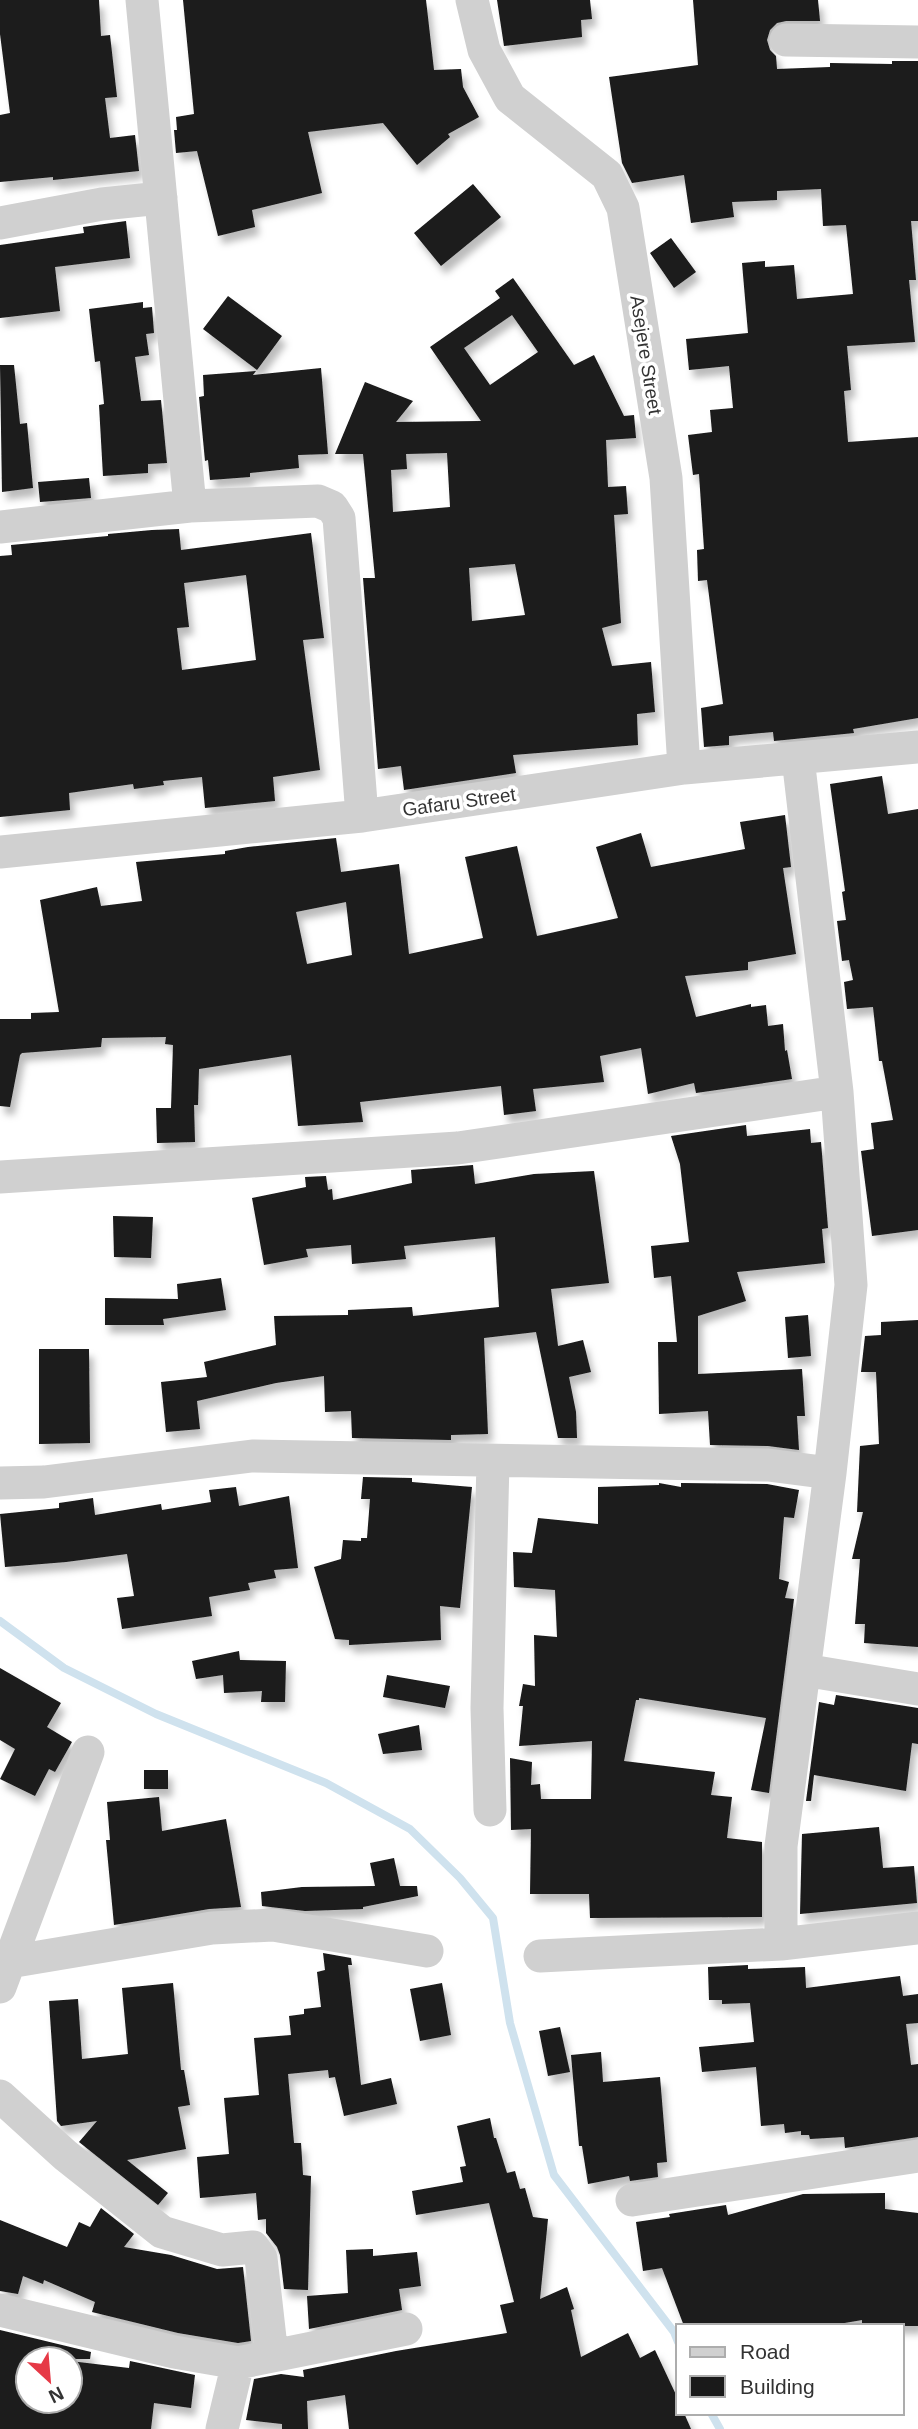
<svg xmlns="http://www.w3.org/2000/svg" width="918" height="2429" viewBox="0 0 918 2429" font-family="Helvetica,sans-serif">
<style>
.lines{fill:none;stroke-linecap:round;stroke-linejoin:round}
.stream{stroke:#cfe2ee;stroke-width:8}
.building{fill:#1a1a1a;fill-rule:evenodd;filter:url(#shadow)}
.minor{stroke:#d0d0d0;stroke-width:33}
.labels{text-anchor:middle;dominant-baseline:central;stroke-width:7;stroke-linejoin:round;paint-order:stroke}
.street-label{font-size:19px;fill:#333;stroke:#fff}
</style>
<defs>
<filter id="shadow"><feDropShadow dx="4.5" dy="8" stdDeviation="3.5" flood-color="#0004"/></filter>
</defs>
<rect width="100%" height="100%" fill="#fff"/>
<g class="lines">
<!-- stream -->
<path class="stream" d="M0,1621L64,1668L156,1714L326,1783L410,1829L460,1878L493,1918L510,2023L554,2175L674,2332L678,2342
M711,2413L720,2429"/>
</g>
<!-- building -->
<path class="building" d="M0,0H99L101,36L110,35L117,97L105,98L110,138L135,135L139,171L53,180V177L0,182V115L10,113L0,34Z
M183,0H426L434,70L461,69L463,87L479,117L448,134L450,137L417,165L383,123L308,132L322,193L252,210L255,227L218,236L197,151L176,153L174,130H177L176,117L194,114Z
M497,0H590L592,19L581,20L582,37L504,46Z
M693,0H818L820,21H786L777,23L770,30L767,40L770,50L776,56L777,69L830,67V63L892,64V61H918V221H911L916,280H909L915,342L847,346L851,390L844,391L848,442L918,437V718L853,729L854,733L774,741L773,732L729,736V745L704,747L701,708L723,704L707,580L698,581L697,550L704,549L699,474L693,475L688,435L712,432L710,410L733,408L729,366L689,370L686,339L748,333L742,263L765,261V267L794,265L797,299L853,294L846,225L823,226L821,189L777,191V200L732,202L734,217L691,223L684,175L632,183L622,163L609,77L698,65Z
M473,184L501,217L441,266L414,233Z
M126,221L130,258L55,267L60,311L0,318V245L84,233L83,227Z
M671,238L696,272L674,288L650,253Z
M513,278L574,365L594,355L624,416L634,415L636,438L606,440L608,487L626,486L628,514L614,515L621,623L602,628L612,666L651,662L655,712L637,714L638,745L513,755L516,773L404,790L401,766L378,769L363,578H375L363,454H335L365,382L413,401L396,422L481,421L430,347L500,298L495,291ZM512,315L538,352L490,385L464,348ZM447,453L450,507L393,512L391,470L407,469L406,454ZM515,564L525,615L472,621L469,568Z
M228,296L282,336L257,370L203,329Z
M143,302V308L152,307L154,333L146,334L149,355L135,357L141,401L161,400L167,463L148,464V473L103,476L99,405L104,404L100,361L95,362L89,309Z
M0,365H14L20,424L27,423L33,488L2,492Z
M321,368L328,454L298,455L299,468L250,473V477L210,480L208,460L205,461L199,397L204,396L203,375L256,371L253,375Z
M89,478L91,498L40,502L38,482Z
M179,529L181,550L311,533L324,638L303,640L320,770L273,777L275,801L205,808L202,777L163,781L164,785L134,789L133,784L69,793L70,810L0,817V556L12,555L11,545L108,536V534L152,530ZM246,575L256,660L182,670L177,628L189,627L184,583Z
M882,776L888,814L918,809V1230L872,1236L861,1151L874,1149L871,1123L893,1120L882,1061H879L873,1007L847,1009L844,982L853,980L849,960L842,961L837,921L846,920L842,892L845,891L830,784Z
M785,815L791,867L783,868L796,954L748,962V970L685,976L696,1017L751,1004V1007L766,1005L768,1026L783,1024L785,1051L787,1050L792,1079L696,1093L694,1083L648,1094L641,1048L600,1056L604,1082L533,1089L536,1111L504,1115L501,1086L360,1102L363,1122L298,1126L291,1055L199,1069L198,1105H194L195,1142L157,1143L156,1108H171L173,1045L165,1044L166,1037L102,1038L101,1047L22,1053L20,1055L10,1107L0,1106V1019H31V1013L59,1012L40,900L97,887L101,906L142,901L136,862L225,854V851L248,847L336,838L341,872L399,864L409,954L483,938L465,857L517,846L537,936L618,918L596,847L641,833L651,867L745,849L740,822ZM346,902L352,955L307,964L296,912Z
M746,1125L747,1136L810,1129L811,1143L821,1142L828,1228L822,1229L825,1263L737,1272L746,1301L698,1316V1374L802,1369L805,1416H797L799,1450L768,1446L710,1445L708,1411L659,1414L658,1342H677L671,1276L654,1278L651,1246L689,1242L680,1164L671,1136Z
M473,1165L475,1184L534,1174L594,1171L609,1283L551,1289L558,1346L583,1340L591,1372L569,1377L576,1412L577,1438H558L536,1332L484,1338L488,1434L451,1435V1440L352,1438L351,1411L325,1412L324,1376L276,1383L197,1401L200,1429L166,1432L161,1382L207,1377L204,1362L276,1345L274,1316L348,1315V1310L412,1307L413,1316L499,1307L495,1237L404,1246L406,1259L352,1264L351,1245L306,1249L308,1257L264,1265L252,1198L306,1187L305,1177L326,1176L328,1190L332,1189L333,1200L412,1183L411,1170Z
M113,1216L153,1217L151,1258L114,1257Z
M221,1278L226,1310L163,1319L164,1325H105V1298L178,1299L177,1284Z
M808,1315L811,1356L788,1358L785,1317Z
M918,1320V1647L864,1643L865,1624H855L860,1559H852L863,1512H857L860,1446L879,1444L876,1372H861L865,1336L881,1335V1322Z
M39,1349H89L90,1443L39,1444Z
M363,1477L412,1478V1482L472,1487L460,1608L440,1606L441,1640L349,1645V1640L335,1639L314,1567L341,1559L343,1540L361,1541V1538H367L370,1499H361Z
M659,1483L681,1487V1483L767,1484L799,1490L794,1518L784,1517L779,1579L789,1582L785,1598L794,1599L769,1793L751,1790L766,1718L639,1698V1700H636L624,1761L715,1772L711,1795L732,1797L727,1838L762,1842V1917L590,1918L589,1894H530L531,1829L511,1830L510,1758L532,1762L531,1785L540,1784L541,1799H591L592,1741L519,1746L523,1706H519L523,1684L535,1686L534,1635L557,1637L555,1590L514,1587L513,1552L532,1553L538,1518L598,1524V1487L659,1485Z
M236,1487L239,1506L289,1496L298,1568L274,1570L276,1578L248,1583L250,1590L209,1597L212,1616L122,1629L117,1598L134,1596L127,1554L66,1562L5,1567L0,1514L59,1508V1503L93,1498L95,1515L161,1504L162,1510L211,1502L209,1490Z
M239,1651L240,1660L286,1661L285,1702H261L262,1691L224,1693L223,1675L196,1679L192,1661Z
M0,1668L61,1703L47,1727L72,1742L55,1772L49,1769L35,1796L0,1779L15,1749L0,1740Z
M387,1675L450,1686L445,1708L383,1697Z
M836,1695L918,1708V1744L912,1743L906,1791L814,1775L811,1801H806L819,1702L834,1705Z
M419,1725L422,1750L383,1754L378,1734Z
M144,1770H168V1789H144Z
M159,1797L162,1831L226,1819L241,1907L209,1909L114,1925L106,1840H110L107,1802Z
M879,1827L883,1868L914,1866L917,1903L800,1914L802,1834Z
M394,1858L400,1886H417L418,1896L363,1907V1909L305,1911L262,1906L261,1892L302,1887L375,1886L370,1863Z
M323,1953L351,1958L352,1965H348L361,2085L391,2078L397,2104L344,2116L335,2077L329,2078L328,2070L288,2074L294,2143H301L303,2175L311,2176L308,2290L284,2289L280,2255L277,2247L266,2233V2219L258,2220L256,2193L200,2198L197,2157L229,2154L224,2098L259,2095L254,2038L291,2035L289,2016L304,2014V2009L321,2007L317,1972L325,1970Z
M748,1965V1969L805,1967L806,1988L900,1976L903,1996L918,1994V2023L906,2024L911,2065L918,2064V2137L845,2148L844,2137L810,2139L809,2135H801V2131L785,2133L784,2124L761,2126L756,2067L702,2072L699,2047L754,2042L750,2003L722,2004V2000H709L708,1967Z
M173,1983L181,2070H184L190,2105L178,2107L186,2149L127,2160L168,2193L158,2205L79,2142L97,2121L61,2126L57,2121L49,2001L78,1999L82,2059L128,2054L122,1988Z
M442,1983L451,2035L420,2041L410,1989Z
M560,2027L570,2072L548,2076L539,2031Z
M601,2052L603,2082L660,2077L667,2162L657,2163L658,2177L630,2181L629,2176L588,2184L582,2146H579L571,2055Z
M490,2118L494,2138H496L507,2173L515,2171L520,2189L525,2188L533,2217L548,2219L540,2299L567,2287L574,2309L571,2310L581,2357L628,2333L640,2358L655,2350L678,2399V2413H684L691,2429H349L345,2395L307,2401L308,2429H282V2424L246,2420L254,2379L281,2374L304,2377L303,2370L396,2351L507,2333L500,2305L514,2302L489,2203L416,2215L412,2191L463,2182L460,2167L466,2166L465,2162L457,2126Z
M885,2193V2209L918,2213V2326H862V2320L827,2326H684L662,2268L643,2271L636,2222L670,2217L669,2214L726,2205L728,2215L803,2194Z
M101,2208L134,2234L124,2247L171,2255L217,2269L243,2267L251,2341L238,2343L178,2333L92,2312L95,2302L44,2280L43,2284L23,2276L18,2294L0,2291V2220L67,2247L79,2222L90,2227Z
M373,2249V2256L417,2252L421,2286L399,2289L402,2310L309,2329L307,2296L348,2293L346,2250Z
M0,2330L91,2352L90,2359H28V2401H70V2361L129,2368L130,2361L195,2375L191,2408L154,2403L151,2429H0Z"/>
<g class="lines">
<!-- minor -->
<path class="minor" d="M142,0L190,506
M472,0L484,50L510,98L607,175L623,208L666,478L684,768
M786,40L918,42
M0,223L102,204L161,198
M0,527L190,506L318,501L332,507L339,518L362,816
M0,852L362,816L684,768L918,747
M0,1177L458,1148L837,1092
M0,1483L44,1482L252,1456L768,1465L830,1473
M804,1670L918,1689
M490,1810L487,1708L493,1461
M781,1944V1846L830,1473L851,1285L837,1092L798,758
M540,1956L781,1944L918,1928
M9,1962L212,1928L273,1925L427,1951
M0,1987L88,1752
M0,2096L65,2155L162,2232L222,2250L253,2247L261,2258L272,2356
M632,2200L918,2156
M0,2310L174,2352L238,2363L406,2329
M222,2429L238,2363"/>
</g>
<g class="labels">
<!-- street labels -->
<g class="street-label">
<text transform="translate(646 355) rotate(81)">Asejere Street</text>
<text transform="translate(459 802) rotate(-8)">Gafaru Street</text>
</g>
</g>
<!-- legend -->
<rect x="676" y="2324" width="228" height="91" fill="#ffffff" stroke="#adadad" stroke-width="2"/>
<rect x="690" y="2347" width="35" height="10" fill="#d0d0d0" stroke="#adadad" stroke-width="2"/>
<text x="740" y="2359" font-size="21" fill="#333333">Road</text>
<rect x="690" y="2376" width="35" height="21" fill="#1a1a1a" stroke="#adadad" stroke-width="2"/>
<text x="740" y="2394" font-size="21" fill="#333333">Building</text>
<!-- north arrow -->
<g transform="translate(49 2380) rotate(154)"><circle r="33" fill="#ffffff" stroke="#adadad" stroke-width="2"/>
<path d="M0-5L12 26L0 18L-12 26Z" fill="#e63946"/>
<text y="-10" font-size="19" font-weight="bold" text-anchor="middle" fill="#333333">N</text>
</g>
</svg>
